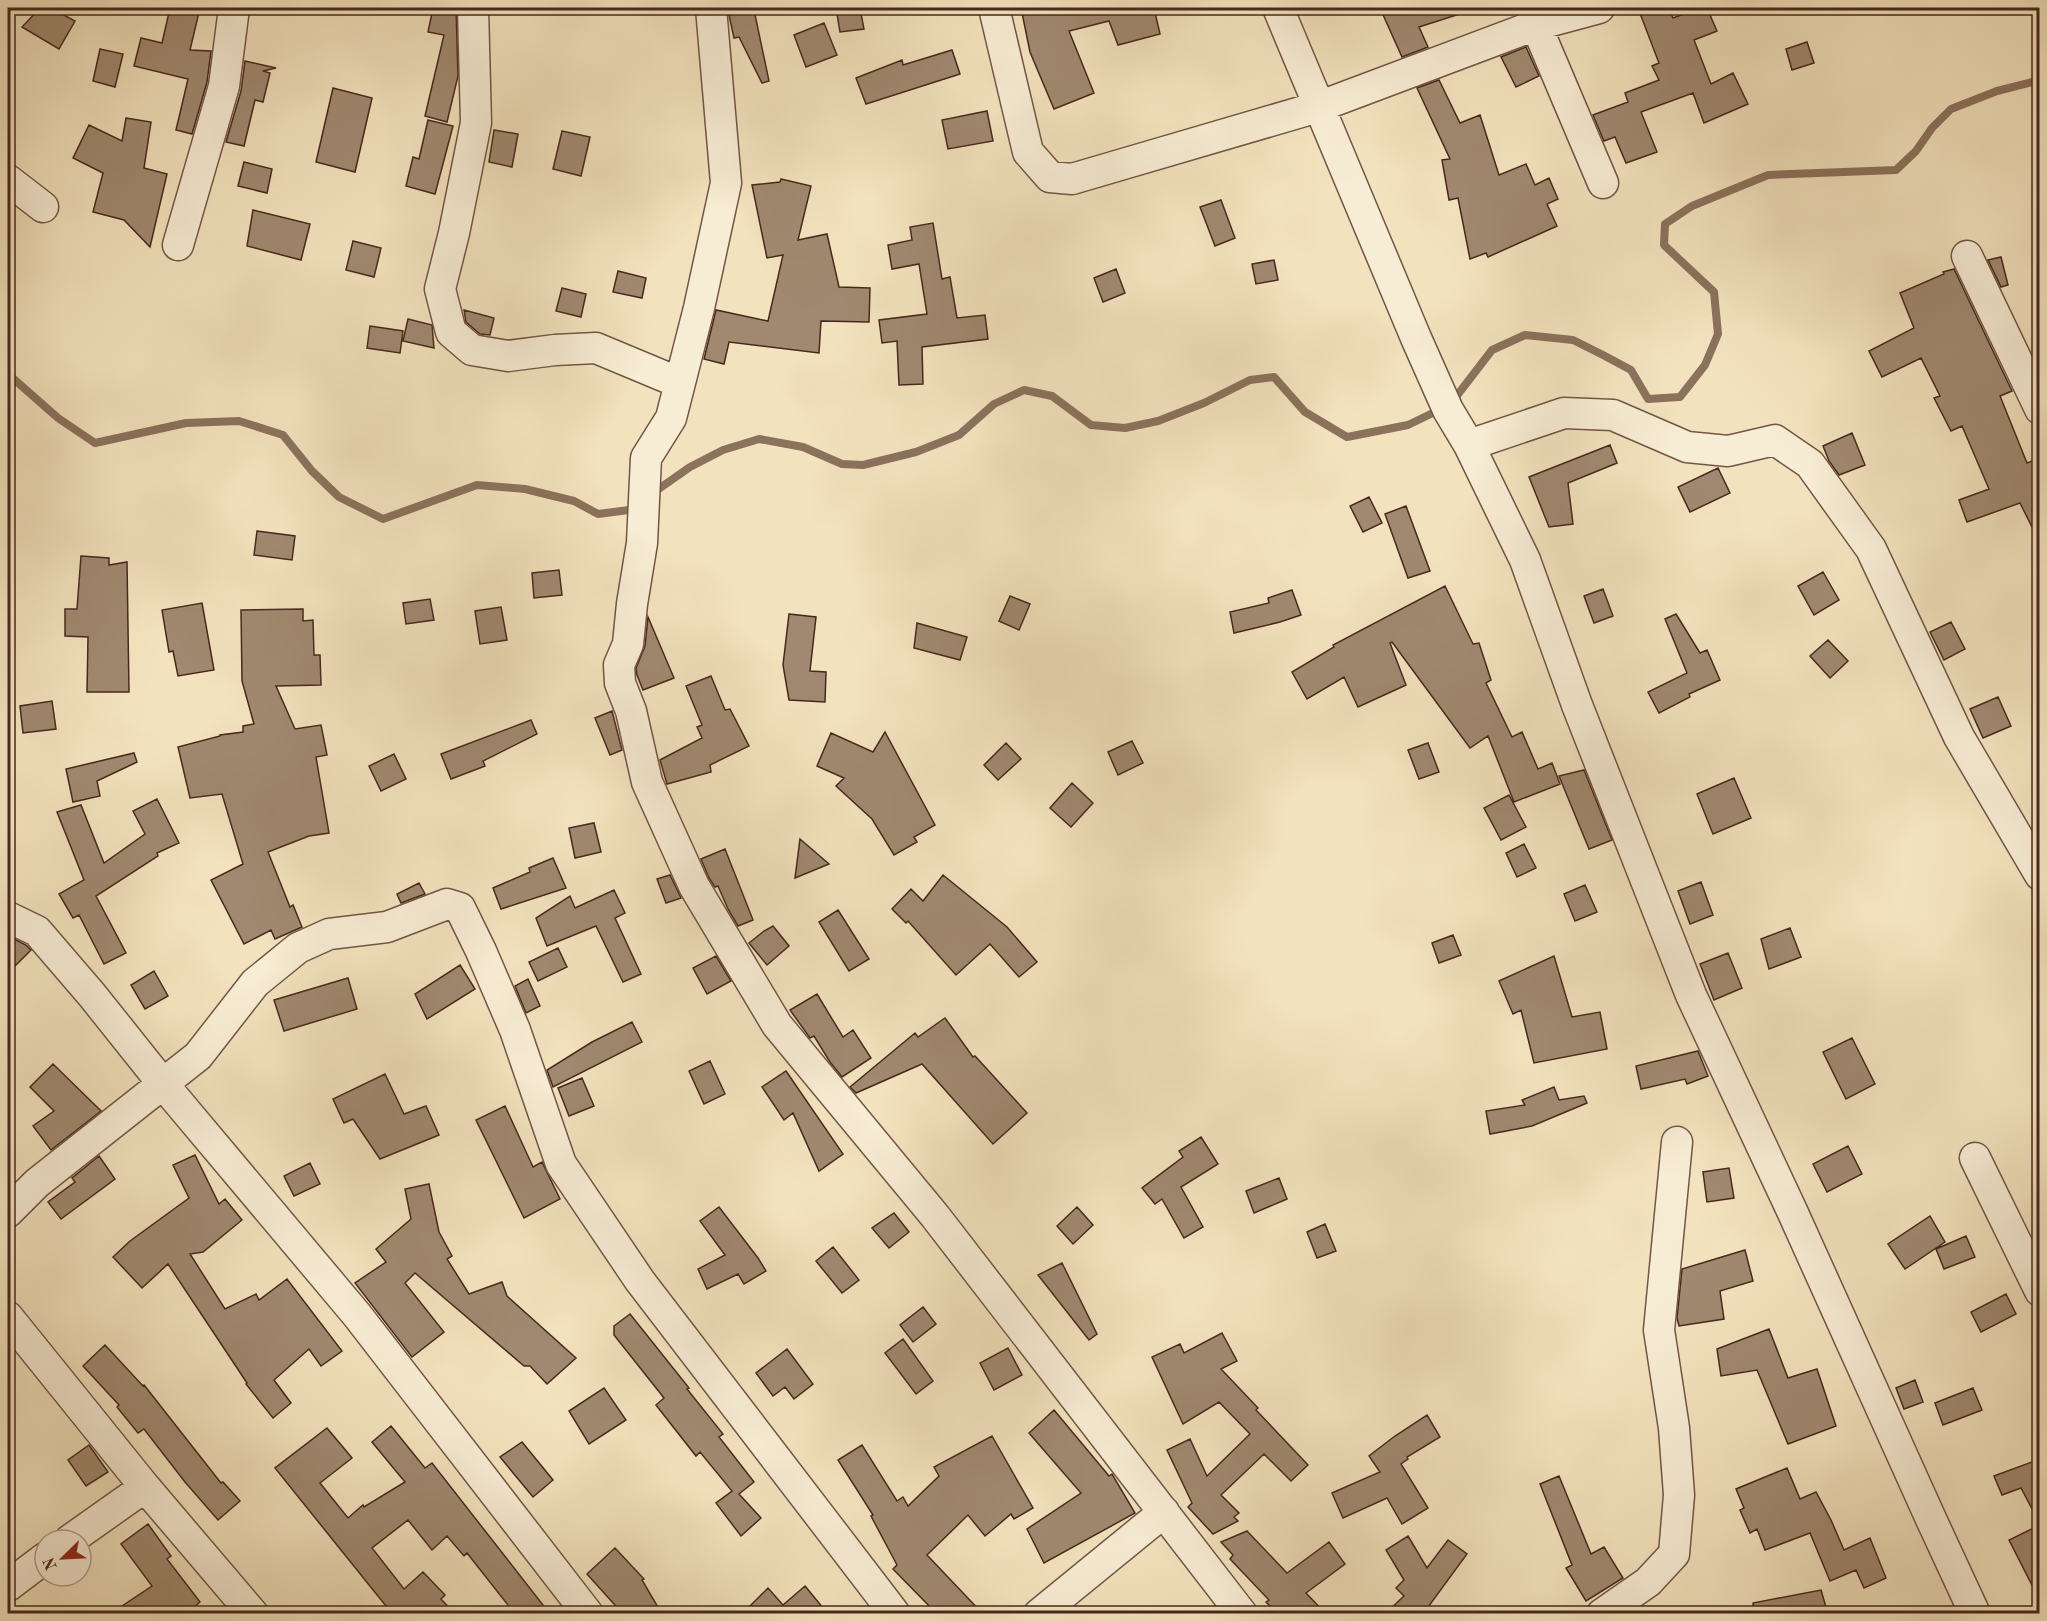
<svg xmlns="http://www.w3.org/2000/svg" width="2047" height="1621" viewBox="0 0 2047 1621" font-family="'Old Standard TT',serif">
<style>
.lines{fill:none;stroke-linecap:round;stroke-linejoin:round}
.stream{stroke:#8b725d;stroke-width:8}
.building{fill:#a08970;stroke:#47281d;stroke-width:1.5}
.minor-casing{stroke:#725645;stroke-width:33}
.minor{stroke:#f7ecd4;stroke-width:30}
</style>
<rect width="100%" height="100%" fill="#f2e2bd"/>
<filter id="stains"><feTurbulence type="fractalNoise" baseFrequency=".00333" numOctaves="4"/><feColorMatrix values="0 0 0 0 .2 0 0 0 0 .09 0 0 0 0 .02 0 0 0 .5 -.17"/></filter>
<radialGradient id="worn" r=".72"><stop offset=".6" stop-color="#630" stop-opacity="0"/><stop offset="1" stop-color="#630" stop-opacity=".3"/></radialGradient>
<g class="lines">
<!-- stream -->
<path class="stream" d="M8,374L58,418L95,443L186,423L239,421L283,435L312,471L339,497L383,519L477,485L525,489L574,501L598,514L629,510L637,504
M1452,402L1492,350L1525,335L1573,340L1603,355L1631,370L1648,399L1680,397L1705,365L1718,334L1714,292L1664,245L1665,224L1692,206L1768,175L1896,170L1916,151L1932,128L1951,109L1997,91L2040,80
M650,495L690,467L723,450L759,439L803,447L842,464L863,465L916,452L959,435L994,404L1024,390L1052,396L1091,425L1125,428L1158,421L1204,403L1250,380L1274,377L1305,412L1347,437L1408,425L1441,409"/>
</g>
<!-- building -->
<path class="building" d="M40,8H51L75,21L59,49L22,27Z
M170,8H200L190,50L211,51L207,82L192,134L176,130L188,79L134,66L141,38L162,43Z
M433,8H456L458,76L447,122L425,116L444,35L428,32Z
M836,8H860L864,29L840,32Z
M1021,8H1154L1160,34L1118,45L1109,21L1069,31L1094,93L1054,109L1030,52Z
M1380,8H1466V12L1419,27L1428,47L1402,57Z
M1638,8H1669L1673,18L1700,8H1707L1717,31L1694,40L1711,84L1733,73L1748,104L1704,123L1693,93L1641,112L1657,152L1626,163L1615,137L1604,141L1593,115L1628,102L1625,93L1659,80L1652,66L1659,63Z
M754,10L769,81L762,83L739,37L734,38L729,15Z
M824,23L837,55L806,67L794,35Z
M1807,42L1814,63L1792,70L1786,49Z
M1526,47L1539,76L1516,87L1501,57Z
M100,49L123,54L115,87L93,81Z
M952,50L960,74L866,104L856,78L902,60L903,65Z
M245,61L276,68L263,71L270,73L263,102L255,100L244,146L226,142L241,91Z
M1439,80L1460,123L1480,115L1499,175L1526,164L1535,185L1549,178L1558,199L1547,204L1557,226L1488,257L1486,253L1470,259L1458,198L1449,200L1442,160L1450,159L1417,88Z
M333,88L372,98L355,172L316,162Z
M987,111L993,141L948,149L942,120Z
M126,118L151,122L144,168L167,174L150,247L124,220L93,212L103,173L73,158L89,125L122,141Z
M428,120L453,126L435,194L406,186L413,157L419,159Z
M494,130L518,134L512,167L489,162Z
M562,131L590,137L581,176L553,169Z
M244,162L272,169L267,193L238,186Z
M781,179L811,186L798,240L827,234L839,287L870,288L869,322L821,321L819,353L729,342L724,364L704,359L716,310L768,321L783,255L767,258L752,185L780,182Z
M1221,200L1235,238L1215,246L1200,207Z
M253,210L310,224L301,260L247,246Z
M933,223L942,279L950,277L957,318L985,315L988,339L922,347L923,384L899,385L897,341L882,343L879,320L927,314L919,264L892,269L888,245L912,240L910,227Z
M353,241L381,248L374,277L346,270Z
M2001,257L2008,285L2001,287L1988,260Z
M1274,260L1278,280L1256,284L1252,264Z
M1116,269L1125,293L1103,302L1094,278Z
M1954,269L2012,391L2000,396L2027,463L2040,458V543L2020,503L1967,522L1959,500L1989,489L1962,426L1951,431L1934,398L1940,396L1921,358L1882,377L1869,351L1914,328L1900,293L1944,274L1943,272Z
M618,271L646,278L642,298L613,292Z
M562,288L586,294L581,317L556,311Z
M464,310L494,318L490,335L480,334L466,322Z
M408,319L432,325L434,348L403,341Z
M370,326L403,331L400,353L367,348Z
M1852,433L1865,465L1839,475L1829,461L1823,446Z
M1610,445L1617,463L1568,483L1573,524L1549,527L1529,477Z
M1718,468L1730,493L1690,512L1678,487Z
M1369,497L1382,523L1363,532L1350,506Z
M1406,506L1430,571L1408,578L1385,514Z
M257,531L295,536L292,560L254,555Z
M81,556L109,558V565L127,562L129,692H87L88,637L65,636V609H77Z
M559,570L562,595L534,598L532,573Z
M1823,572L1839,600L1814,615L1798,586Z
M1445,586L1473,644L1479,643L1491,680L1486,683L1512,737L1522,732L1538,769L1552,763L1560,784L1514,802L1488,736L1470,748L1392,642L1390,643L1406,685L1358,707L1344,677L1307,699L1292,672L1334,647L1333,645Z
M1603,589L1613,616L1594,623L1584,596Z
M1292,590L1301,615L1280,622L1234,633L1230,612L1269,603L1268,598Z
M1010,596L1030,604L1019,630L999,621Z
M430,599L434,620L406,624L403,603Z
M202,603L214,670L178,676L173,651L169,652L162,610Z
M501,607L507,640L480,644L475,611Z
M303,609V621L313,620L314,655H320L321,685L276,686L295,729L321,725L327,755L316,757L329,833L309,836L268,852L290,907L293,905L302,927L275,939L271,930L244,944L211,880L243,864L222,794L190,798L178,747L220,736V735L243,732V726L254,724L242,681L241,610Z
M789,614L816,617L810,671L826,672L825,702L789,700L783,665Z
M1676,614L1700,653L1707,650L1720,680L1689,694L1690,697L1659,713L1648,692L1687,673L1665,619Z
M648,617L674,678L643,690L637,675L636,668L645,646Z
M1951,622L1965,649L1944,660L1930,632Z
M917,623L967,637L960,660L914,648Z
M1828,640L1848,661L1830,678L1810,656Z
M711,676L725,710L730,709L749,746L710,765L711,772L667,784L660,760L702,738L697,727L702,725L686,686Z
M1998,697L2011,726L1983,738L1970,709Z
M52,701L56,729L23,733L20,706Z
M612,711L622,750L610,755L595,718Z
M531,720L537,734L483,761L485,766L451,779L441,754Z
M885,732L935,825L914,837L917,842L894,855L872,819L836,786L844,778L817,766L831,733L873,752Z
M1132,741L1143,763L1118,775L1108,752Z
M1006,743L1021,759L998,780L984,765Z
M1428,743L1439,772L1419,779L1408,750Z
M134,753L137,762L97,781L100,796L73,802L66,769Z
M394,754L406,779L381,791L369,766Z
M1584,770L1612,840L1589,849L1559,776Z
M1734,778L1751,818L1713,834L1697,794Z
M1072,783L1093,803L1071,827L1050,808Z
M1509,795L1526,827L1501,840L1484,808Z
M157,799L179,843L157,853L158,856L96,896L126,953L104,964L79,915L73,918L59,894L84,880L57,812L81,805L104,863L145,834L133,811Z
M594,823L601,852L575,858L569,828Z
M800,839L829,864L795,878Z
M1524,844L1536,868L1517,877L1506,853Z
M725,849L753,920L738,926L728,909L718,886L715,887L709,878L701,859Z
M553,858L566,888L501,909L493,888L530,872L529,868Z
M670,875L681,898L666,903L657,879Z
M943,875L1007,927L1037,962L1019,977L990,944L956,975L908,921L906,923L892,909L911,889L923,901Z
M1701,882L1713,915L1690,924L1678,891Z
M419,883L425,894L401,903L397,894Z
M1585,885L1597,912L1575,921L1564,894Z
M614,890L625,913L615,918L641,974L623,982L596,926L547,946L536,918L570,896L575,908Z
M838,910L869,959L849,971L819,922Z
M773,926L789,946L767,965L749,943L764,931Z
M1790,928L1801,957L1769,969L1761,939Z
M1453,935L1461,955L1439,963L1432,943Z
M8,936L26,945L31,950L8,973Z
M558,948L567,967L538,981L529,962Z
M1728,953L1742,988L1714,1000L1700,964Z
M716,956L731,981L707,994L693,968Z
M1554,956L1572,1017L1600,1012L1607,1049L1534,1063L1521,1010L1513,1014L1499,981Z
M460,965L475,989L427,1019L415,994Z
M154,971L168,996L145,1009L131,985Z
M348,978L357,1009L284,1031L274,1000Z
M528,979L540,1006L526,1013L515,986Z
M817,994L843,1037L853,1030L871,1058L842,1077L830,1062L814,1036L810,1038L790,1010Z
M945,1018L973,1057L975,1056L1027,1113L993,1144L922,1064L856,1093L850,1087L915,1033L918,1037Z
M632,1022L642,1042L553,1087L547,1070L592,1042Z
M1852,1038L1875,1084L1846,1099L1823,1052Z
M1698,1051L1708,1076L1687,1084L1685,1079L1641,1089L1636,1066Z
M710,1061L725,1094L704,1104L689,1071Z
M53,1064L101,1111L51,1150L33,1126L54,1111L30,1087Z
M786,1071L843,1154L819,1171L793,1113L784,1120L762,1087Z
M385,1074L404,1114L426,1106L439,1135L380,1159L353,1119L344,1123L333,1099Z
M582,1078L594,1106L569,1116L558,1088Z
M1554,1087L1559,1100L1584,1096L1587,1103L1532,1126L1490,1134L1486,1111L1525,1105L1522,1100Z
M505,1106L533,1167L542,1162L560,1199L524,1218L476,1120Z
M1201,1137L1218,1164L1181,1187L1203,1227L1184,1238L1162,1199L1155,1204L1142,1188L1183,1157L1179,1151Z
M1848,1146L1862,1174L1827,1192L1813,1164Z
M195,1155L219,1204L225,1199L242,1220L203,1252L190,1254L225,1309L256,1294L259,1300L287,1279L342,1351L321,1366L309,1349L274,1380L291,1403L273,1418L246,1384L247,1383L168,1264L142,1288L113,1257L130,1241L189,1198L173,1165Z
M99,1156L115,1179L61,1219L48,1202L75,1182L72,1178Z
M310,1163L320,1184L294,1196L284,1176Z
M1729,1168L1734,1198L1707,1202L1703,1172Z
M1279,1178L1287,1199L1254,1213L1246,1191Z
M429,1184L439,1232L452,1256L447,1259L469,1294L502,1282L507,1296L576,1358L547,1384L530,1366H524L415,1273L405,1283L444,1332L412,1357L355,1283L386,1262L376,1249L411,1219L405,1189Z
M719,1207L758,1258L766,1271L744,1284L738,1274L707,1289L698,1269L725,1255L700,1221Z
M1077,1207L1093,1225L1073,1244L1057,1226Z
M894,1213L909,1232L889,1248L872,1228Z
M1930,1216L1945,1242L1905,1269L1888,1244Z
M1325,1224L1336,1251L1317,1258L1307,1232Z
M1966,1236L1975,1257L1944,1269L1936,1249Z
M833,1247L859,1280L842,1293L816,1261Z
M1745,1250L1753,1281L1720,1291L1724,1319L1679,1326L1677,1318L1682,1269Z
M1062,1263L1097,1334L1089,1340L1038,1275Z
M2006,1294L2016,1314L1981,1332L1971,1312Z
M923,1307L936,1324L913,1342L900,1325Z
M630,1314L689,1388L687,1389L723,1434L719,1437L754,1482L739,1494L761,1518L741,1536L716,1503L732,1491L700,1452L696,1456L656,1405L664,1398L614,1335V1326Z
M1769,1329L1788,1378L1817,1369L1836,1426L1788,1444L1757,1370L1721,1376L1717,1349Z
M1222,1333L1237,1361L1221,1369L1258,1408L1256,1410L1308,1465L1291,1481L1264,1454L1221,1495L1239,1513L1234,1517L1238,1521L1213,1534L1188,1507L1192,1503L1167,1450L1190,1439L1207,1476L1250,1434L1219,1402L1183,1424L1152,1357L1180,1344L1184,1353Z
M903,1339L933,1381L916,1394L885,1353Z
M105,1345L143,1386L144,1385L221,1483L223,1482L240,1501L218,1520L185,1482L144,1429L138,1433L117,1407L119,1405L83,1366Z
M1008,1348L1022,1375L994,1390L980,1363Z
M787,1349L813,1384L794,1399L785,1387L773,1396L756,1373Z
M1915,1380L1923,1402L1904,1409L1896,1388Z
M604,1388L626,1420L589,1444L569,1411Z
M1973,1388L1982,1410L1943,1425L1935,1403Z
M1054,1410L1109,1476L1112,1474L1135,1513L1044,1563L1027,1529L1081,1493L1029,1433Z
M1427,1415L1440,1437L1407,1457L1408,1459L1401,1464L1428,1508L1402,1524L1387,1498L1343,1518L1332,1493L1380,1472L1369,1456L1395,1436Z
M391,1426L425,1468L432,1463L550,1614H515L467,1553L464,1556L447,1536L432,1550L408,1520L372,1548L404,1589L423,1572L445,1595L441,1599L455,1614H378L386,1606L275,1468L327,1428L352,1458L320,1483L348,1518L363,1505L364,1507L405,1482L372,1442Z
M992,1436L1033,1508L1014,1519L1011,1514L985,1536L968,1515L927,1555L983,1614H937L893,1569L897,1565L871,1516L873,1515L838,1460L862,1445L897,1501L903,1497L908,1506L939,1476L934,1467Z
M522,1442L553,1480L533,1497L500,1457Z
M89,1445L108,1472L86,1486L68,1460Z
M2040,1459V1524L2021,1488L2002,1495L1994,1476Z
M1787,1468L1800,1499L1816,1492L1831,1520L1844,1550L1870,1538L1886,1578L1864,1588L1856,1570L1830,1581L1810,1533L1765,1550L1757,1529L1750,1533L1740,1510L1744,1508L1736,1489Z
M1559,1476L1591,1554L1604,1547L1623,1578L1586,1601L1566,1568L1572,1565L1540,1484Z
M148,1524L171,1556L167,1559L200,1602L186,1614H110L152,1586L121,1544Z
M2040,1525V1601L2009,1540Z
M1247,1531L1287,1573L1329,1542L1345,1564L1306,1593L1326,1614H1278L1266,1602L1269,1600L1230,1559L1233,1555L1221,1542Z
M1408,1536L1427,1568L1448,1540L1467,1554L1423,1614H1385L1404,1596L1396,1588L1404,1580L1386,1550Z
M615,1548L644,1579L642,1580L662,1614H623L587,1574Z
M805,1586L828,1614H742L768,1588L783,1605Z
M1821,1590L1828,1614H1754L1753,1603Z"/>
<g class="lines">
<!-- minor casing -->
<g class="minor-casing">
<path id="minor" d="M473,8L476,123L454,233L440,289L451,332L472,350L508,356L555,350L596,348L680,383
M711,8L726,183L699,308L671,418L646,458L642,543L632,604L628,644L619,665L620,683L631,711L647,782L694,886L777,1025L935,1216L1242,1614
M994,8L1028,152L1050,177L1072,179L1318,107L1536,25L1599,8
M1278,8L1416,338L1448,410L1469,445L1525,560L1577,705L1691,995L1793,1213L1931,1519L1975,1614
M1531,8L1536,25L1603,183
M8,180L43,207
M178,245L224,86L234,8
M1967,256L2040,409
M1469,445L1564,413L1613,415L1687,447L1728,451L1775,440L1810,464L1871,549L1959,737L2040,875
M8,917L37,931L92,995L163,1084L357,1315L588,1614
M1975,1158L2040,1291
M8,1212L37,1183L198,1056L255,983L298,948L329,934L387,927L447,904L460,908L481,951L515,1030L561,1164L640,1281L895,1614
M8,1317L145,1487L253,1614
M70,1540L145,1487
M8,1586L45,1558
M1039,1614L1164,1512
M1602,1614L1648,1582L1674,1554L1679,1495L1674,1428L1659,1330L1677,1142"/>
</g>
<!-- minor -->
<use href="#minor" class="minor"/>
</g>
<!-- margin -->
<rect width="2047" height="1621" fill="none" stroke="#f2e2bd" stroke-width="30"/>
<rect x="9" y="9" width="2029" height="1603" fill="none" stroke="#47281d" stroke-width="3"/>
<rect x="15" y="15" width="2017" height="1591" fill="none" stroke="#47281d" stroke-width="1.5"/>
<!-- north arrow -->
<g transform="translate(63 1558) rotate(246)"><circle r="28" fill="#f7ecd4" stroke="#b19e8b" stroke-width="1.5"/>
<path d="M0-4.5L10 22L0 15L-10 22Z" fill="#8f2418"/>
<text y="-9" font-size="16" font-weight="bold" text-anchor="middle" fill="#47281d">N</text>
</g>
<rect width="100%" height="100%" filter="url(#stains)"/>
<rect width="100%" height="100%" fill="url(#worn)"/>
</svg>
